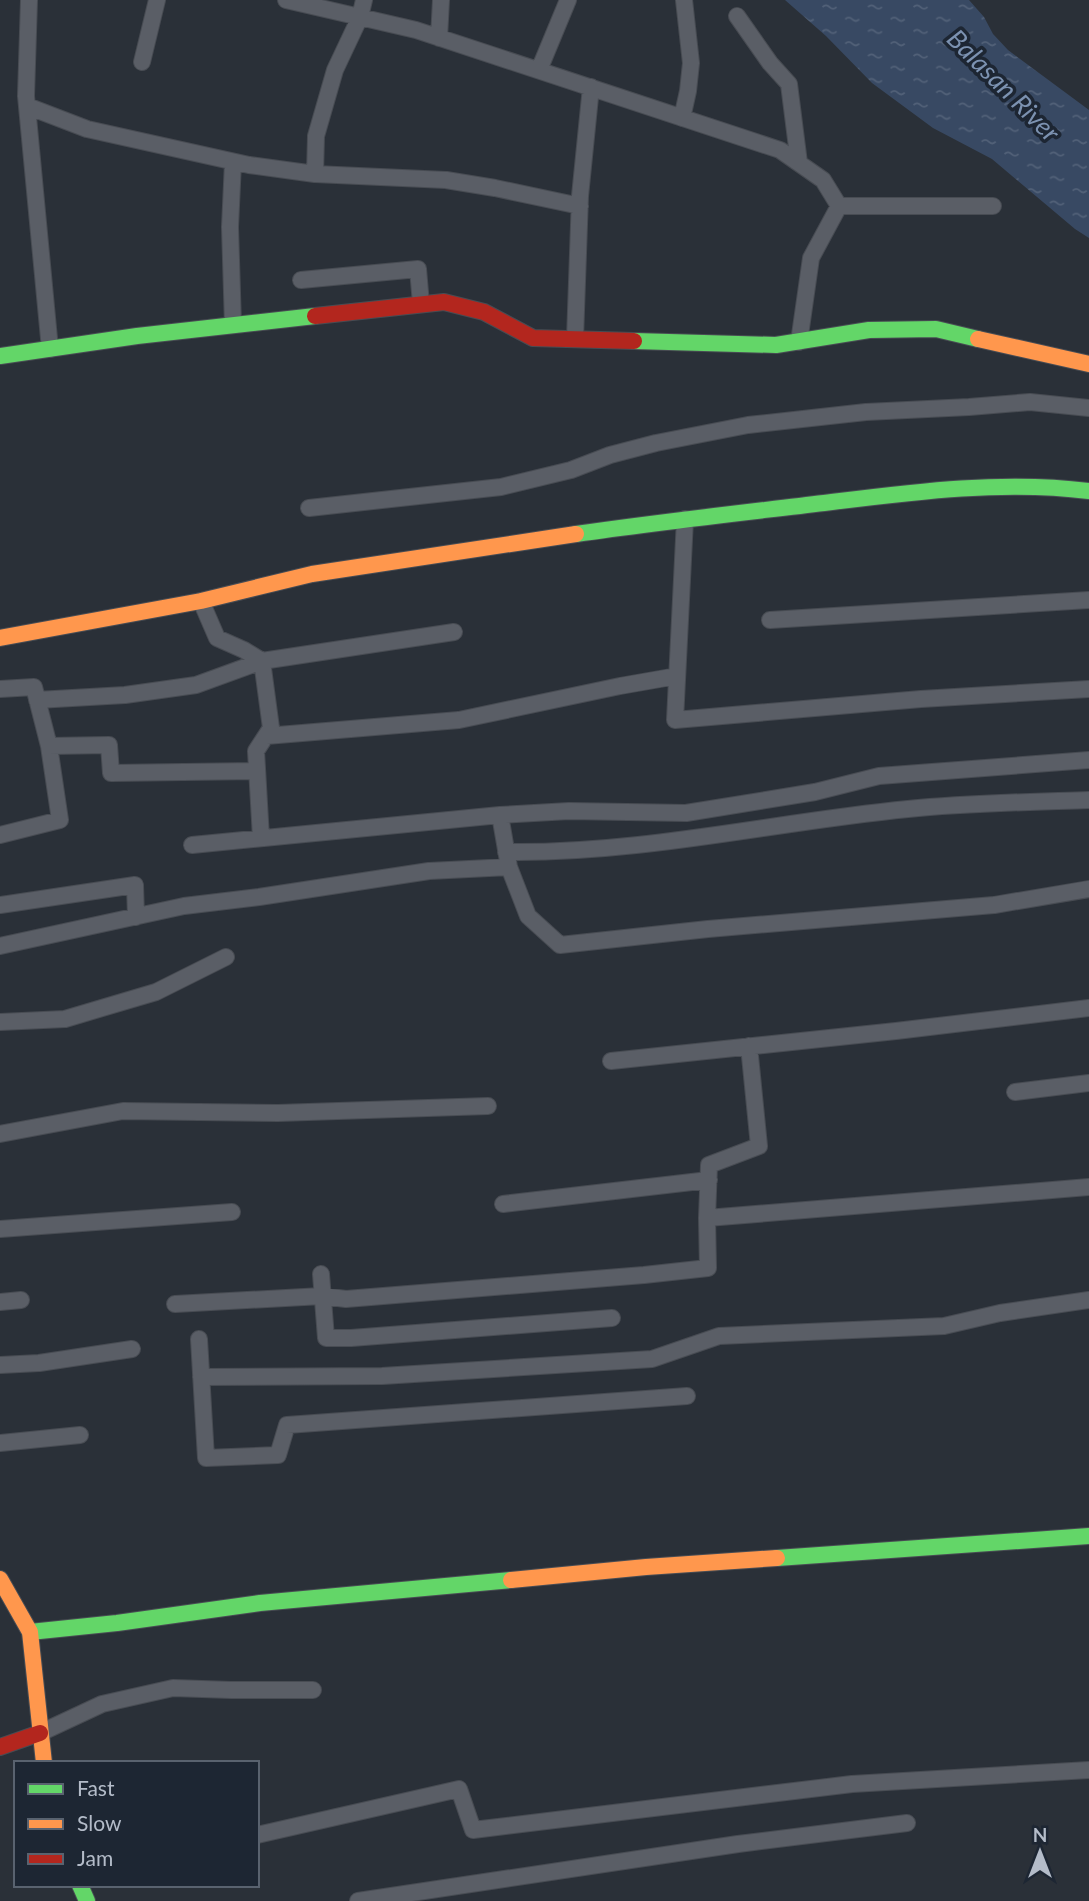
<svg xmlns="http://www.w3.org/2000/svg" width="1089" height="1901" viewBox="0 0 1089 1901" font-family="Lato,sans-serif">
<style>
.water{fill:url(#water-ripples)}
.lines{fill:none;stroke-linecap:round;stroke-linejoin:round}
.street-casing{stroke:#484c53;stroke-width:18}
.fast-casing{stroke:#484c53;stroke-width:18}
.slow-casing{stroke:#484c53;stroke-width:18}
.jam-casing{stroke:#484c53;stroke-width:18}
.street{stroke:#5a5e66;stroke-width:16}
.fast{stroke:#63d668;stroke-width:16}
.slow{stroke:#ff974d;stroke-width:16}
.jam{stroke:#b3261e;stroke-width:16}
.labels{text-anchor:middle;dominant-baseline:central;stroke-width:7;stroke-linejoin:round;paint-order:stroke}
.water-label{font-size:26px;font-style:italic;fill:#7c92b1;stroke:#1d2633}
</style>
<defs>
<pattern id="water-ripples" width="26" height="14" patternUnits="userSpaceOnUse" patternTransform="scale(1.75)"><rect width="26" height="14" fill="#384963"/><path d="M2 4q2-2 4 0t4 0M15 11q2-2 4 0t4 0" fill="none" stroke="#526178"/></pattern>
</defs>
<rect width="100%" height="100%" fill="#2a3038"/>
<!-- water -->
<path class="water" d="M785,0H969L984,17L993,34L1008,50L1089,110V238L1075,229L992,159L933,128L872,83L826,36Z"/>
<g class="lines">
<!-- street casing -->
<g class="street-casing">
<path id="street" d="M29,0L26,96L50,349
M286,0L416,30L780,150L823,180L839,206H993
M737,16L770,63L789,84L799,163
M439,38L441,0
M142,62L157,0
M539,70L568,0
M27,106L87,129L249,165L315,174L446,180L495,188L580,206
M682,118L688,91L691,63L684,0
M315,174L316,136L335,70L360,17L364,0
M301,280L418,269L421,304
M233,325L230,227L233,162
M575,339L580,196L591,87
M799,342L811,258L839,206
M309,508L501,487L571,470L610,455L656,443L748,425L866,412L969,407L1030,402L1089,408
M685,519L675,720L921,699L1089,689
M201,601L217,638L244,650L262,661L271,728L256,751L261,838
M770,620L1089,600
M0,689L34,687L49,746L60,820L0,835
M37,700L125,695L196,685L262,661L454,632
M266,736L459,720L620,686L677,676
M49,746L109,745L111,773L257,771
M500,815L509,867L528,916L560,945L708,929L994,905L1089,889
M192,845L500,815L569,811L686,813L815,792L879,776L1089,760
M506,852C642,854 774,822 908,809C968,803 1029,802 1089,800
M0,905L135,885L136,917
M0,946L184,906L259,897L429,871L509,867
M0,1022L65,1019L156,992L226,957
M611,1061L896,1031L1089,1008
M1015,1092L1089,1083
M0,1134L123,1111L278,1113L488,1106
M503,1204L709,1180
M707,1218L1089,1187
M0,1229L232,1212
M321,1274L326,1338H351L612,1318
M0,1302L21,1300
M175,1304L322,1296L346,1299L644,1275L708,1268L707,1218L709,1165L759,1146L749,1046
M199,1339L206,1458L278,1455L287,1425L687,1396
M0,1365L39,1363L132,1349
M201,1377L382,1376L652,1359L719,1336L944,1326L1000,1313L1089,1300
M0,1443L80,1435
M40,1733L102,1704L173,1688L231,1690H313
M257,1835L459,1789L473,1830L852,1784L1089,1770
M358,1901L738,1844L907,1823"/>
</g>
<!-- fast casing -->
<g class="fast-casing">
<path id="fast" d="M634,341L776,345L869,330L936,329L978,339
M0,356L137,336L315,316
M576,534C659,522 741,513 824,503C912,492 1001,480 1089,491
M777,1558L1089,1536
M30,1632L117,1623L260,1603L511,1580
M80,1885L87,1901"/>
</g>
<!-- slow casing -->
<g class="slow-casing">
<path id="slow" d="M978,339L1089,364
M0,638L201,601L312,574L576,534
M0,1579L30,1632L44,1763
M511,1580L646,1567L777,1558"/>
</g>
<!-- jam casing -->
<g class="jam-casing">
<path id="jam" d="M315,316L444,302L484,312L533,338L634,341
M0,1747L40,1733"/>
</g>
<!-- street -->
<use href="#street" class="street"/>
<!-- fast -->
<use href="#fast" class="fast"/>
<!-- slow -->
<use href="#slow" class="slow"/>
<!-- jam -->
<use href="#jam" class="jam"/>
</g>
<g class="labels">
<!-- water labels -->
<g class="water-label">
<text transform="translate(1004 85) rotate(45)">Balasan River</text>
</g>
</g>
<!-- legend -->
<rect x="14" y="1761" width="245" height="126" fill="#1d2633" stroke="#59626f" stroke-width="2"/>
<rect x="28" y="1784" width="35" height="10" fill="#63d668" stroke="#59626f" stroke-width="2"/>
<text x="77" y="1796" font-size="21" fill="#b4bcc9">Fast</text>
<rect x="28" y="1819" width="35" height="10" fill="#ff974d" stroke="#59626f" stroke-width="2"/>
<text x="77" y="1831" font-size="21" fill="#b4bcc9">Slow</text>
<rect x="28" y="1854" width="35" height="10" fill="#b3261e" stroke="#59626f" stroke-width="2"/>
<text x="77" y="1866" font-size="21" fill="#b4bcc9">Jam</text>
<!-- north arrow -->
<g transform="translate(1040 1852)" stroke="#1d2633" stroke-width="5" paint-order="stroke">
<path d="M0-5L12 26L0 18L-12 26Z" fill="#b4bcc9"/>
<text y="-10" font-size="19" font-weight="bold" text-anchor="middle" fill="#b4bcc9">N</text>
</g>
</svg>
